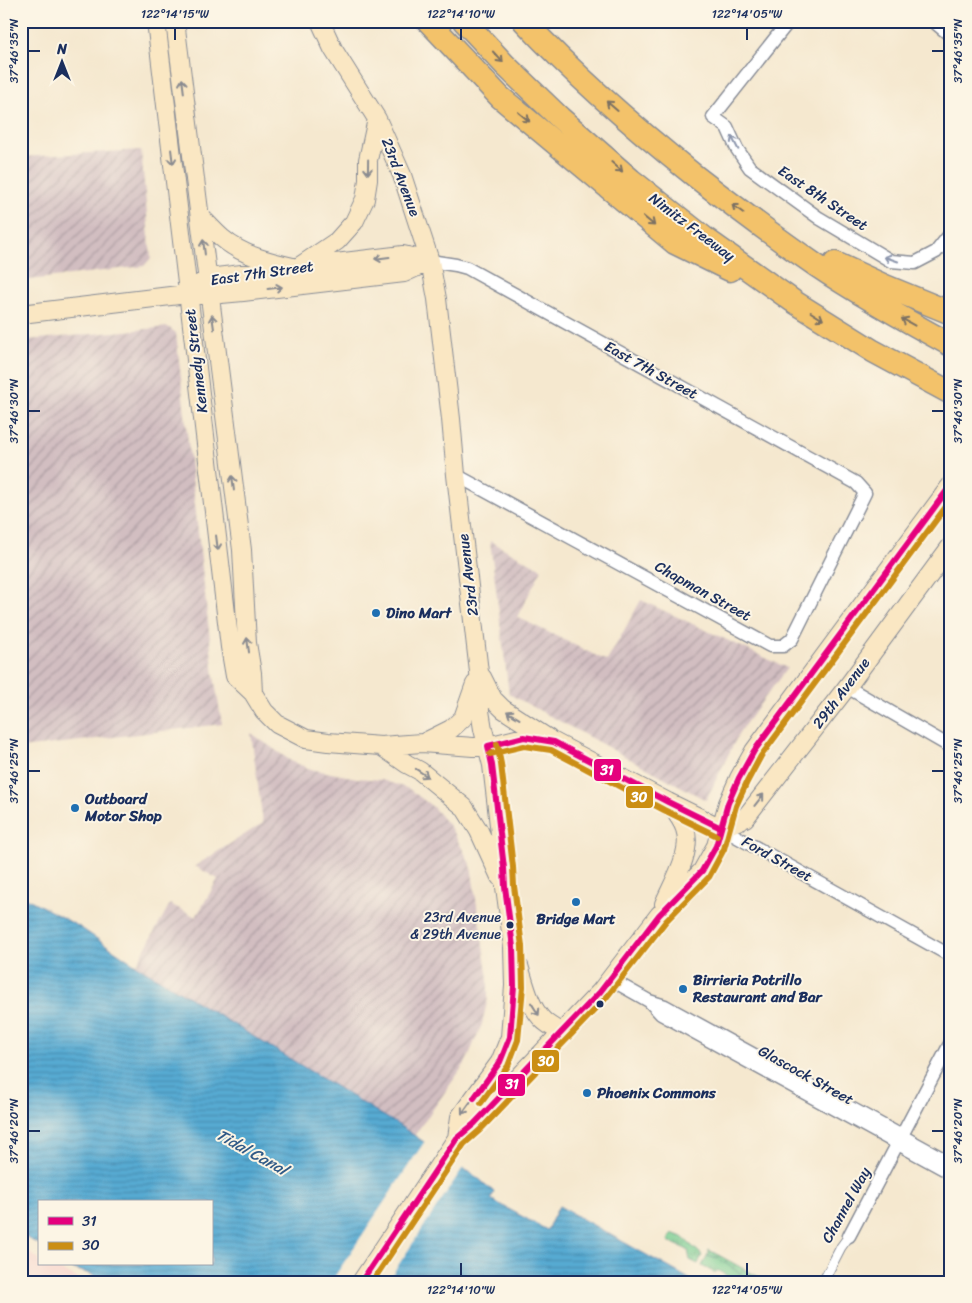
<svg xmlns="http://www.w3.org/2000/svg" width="972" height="1303" viewBox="0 0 972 1303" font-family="Sriracha,sans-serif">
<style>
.built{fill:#f7d0c9}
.industrial{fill:url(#industrial-furrows)}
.grass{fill:url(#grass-tufts);stroke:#497e77}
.garden{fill:url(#garden-furrows);stroke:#497e77}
.water{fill:url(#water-rules);stroke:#396c98}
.pier{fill:#f5e8cf}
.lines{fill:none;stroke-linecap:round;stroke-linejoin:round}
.pedestrian-casing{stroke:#888c96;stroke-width:11}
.minor-casing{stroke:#888c96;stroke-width:15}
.secondary-casing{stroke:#888c96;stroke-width:20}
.motorway-casing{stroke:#888c96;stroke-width:25}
.pedestrian{stroke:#fff;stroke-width:9}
.minor{stroke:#fff;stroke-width:12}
.secondary{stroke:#fae7c3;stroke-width:18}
.motorway{stroke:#f3c26a;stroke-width:22}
.bus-1-casing{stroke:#fcf5e5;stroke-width:10}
.bus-2-casing{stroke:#fcf5e5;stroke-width:10}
.bus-1{stroke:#e5007d;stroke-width:6}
.bus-2{stroke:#cb8e13;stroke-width:6}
.oneway{stroke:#7c7163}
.oneway2{stroke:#8a8b90}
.oneway3{stroke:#8d97ae}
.ticks{fill:none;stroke:#1b2f5e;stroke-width:2}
.poi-dot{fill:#1f6fb2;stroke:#fcf5e5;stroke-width:2}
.bus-dot{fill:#1b2f5e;stroke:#fcf5e5;stroke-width:2}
.labels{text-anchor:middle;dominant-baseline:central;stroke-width:4;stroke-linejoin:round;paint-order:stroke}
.bus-label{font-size:14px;fill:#1b2f5e;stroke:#fcf5e5;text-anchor:end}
.street-label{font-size:15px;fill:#1b2f5e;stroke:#fcf5e5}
.poi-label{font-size:15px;font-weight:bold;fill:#1b2f5e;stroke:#fcf5e5;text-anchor:start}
.water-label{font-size:16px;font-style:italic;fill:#305a87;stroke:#fcf5e5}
.line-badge{stroke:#fcf5e5;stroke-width:2}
.badge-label{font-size:14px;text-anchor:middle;font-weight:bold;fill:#fff}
.neatline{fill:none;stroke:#1b2f5e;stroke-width:2}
.ticks-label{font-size:12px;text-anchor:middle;fill:#1b2f5e}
</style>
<defs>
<pattern id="industrial-furrows" width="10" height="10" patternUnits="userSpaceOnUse" patternTransform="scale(1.25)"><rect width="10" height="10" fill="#d2bec1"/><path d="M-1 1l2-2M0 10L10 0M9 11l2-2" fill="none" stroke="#aa9ba0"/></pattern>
<pattern id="grass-tufts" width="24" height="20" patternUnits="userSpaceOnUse" patternTransform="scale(1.25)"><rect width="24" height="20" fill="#77cc90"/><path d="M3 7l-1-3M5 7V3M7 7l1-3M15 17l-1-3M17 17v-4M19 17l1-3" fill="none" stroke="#61a679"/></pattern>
<pattern id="garden-furrows" width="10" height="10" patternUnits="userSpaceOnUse" patternTransform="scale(1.25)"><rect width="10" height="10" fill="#77cc90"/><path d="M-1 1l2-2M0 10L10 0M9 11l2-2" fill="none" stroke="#61a679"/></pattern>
<pattern id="water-rules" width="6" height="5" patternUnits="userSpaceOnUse" patternTransform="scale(1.25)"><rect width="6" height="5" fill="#57aad2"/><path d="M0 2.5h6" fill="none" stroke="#478bae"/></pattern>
</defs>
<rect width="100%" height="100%" fill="#fcf5e5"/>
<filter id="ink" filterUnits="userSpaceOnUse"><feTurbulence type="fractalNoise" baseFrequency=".02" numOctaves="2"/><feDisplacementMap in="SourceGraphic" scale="10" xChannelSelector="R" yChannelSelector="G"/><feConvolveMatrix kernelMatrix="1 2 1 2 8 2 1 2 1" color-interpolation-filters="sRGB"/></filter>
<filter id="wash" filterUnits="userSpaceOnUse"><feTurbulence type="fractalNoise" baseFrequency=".0096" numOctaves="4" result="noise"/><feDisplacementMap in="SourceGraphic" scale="20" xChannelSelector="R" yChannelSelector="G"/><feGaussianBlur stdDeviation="1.12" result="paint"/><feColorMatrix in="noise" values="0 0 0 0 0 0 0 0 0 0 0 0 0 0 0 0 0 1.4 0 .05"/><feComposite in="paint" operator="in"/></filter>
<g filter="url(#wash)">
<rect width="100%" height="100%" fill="#f5e8cf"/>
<!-- built -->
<path class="built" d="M21,1248L39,1259V1264H46L86,1282H21Z"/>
<!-- industrial -->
<path class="industrial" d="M141,150L151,258L144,266L21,281V157Z
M168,327L176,333L214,676L222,724L21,748V340L39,339Z
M490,541L542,569L517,617L607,661L641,600L787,668L740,731L706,800L509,694Z
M251,733L291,761L310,769L357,778L382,780L409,789L433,807L450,827L463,850L471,866L488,978V998L482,1024L466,1062L414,1136L397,1124L136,965L170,904L196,917L218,879L195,866L263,823Z"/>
<!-- grass -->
<path class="grass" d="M672,1233L682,1237L702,1255L698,1264L690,1260L688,1250L668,1241Z
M707,1256C710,1257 715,1258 719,1259C732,1264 741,1276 754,1282H731V1278L717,1270L715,1273L702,1266Z"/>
<!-- garden -->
<path class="garden" d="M709,1250L768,1282H754L745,1277L728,1265L719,1259L707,1256Z"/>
<!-- water -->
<path class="water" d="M21,895L78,926L136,965L397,1124L478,1178L494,1192L491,1199L503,1206L547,1230L559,1206L695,1282H116L71,1268L66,1264H211V1202H39V1245L21,1234Z"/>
<!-- pier -->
<path class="pier" d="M425,1141L464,1166L387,1282H331Z"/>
</g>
<g filter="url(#ink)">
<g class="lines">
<!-- pedestrian casing -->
<g class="pedestrian-casing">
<path id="pedestrian" d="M823,1282L841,1247L849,1236"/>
</g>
<!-- minor casing -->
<g class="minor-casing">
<path id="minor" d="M789,21L713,117L727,127L737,149L750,168L819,218L891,261L915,263L936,252L951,233
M933,21L951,36
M430,261L456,265L467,268L856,483L865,493L792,639L783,646H770L456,475
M847,687L951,747
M721,828L951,956
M610,979L649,1001L665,1006L951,1163
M649,1001L661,1014L951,1173
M849,1236L951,1042"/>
</g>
<!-- secondary casing -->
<g class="secondary-casing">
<path id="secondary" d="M156,21L230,647L235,676L253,693L264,711L277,724L306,739L328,742L381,746L422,743L473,747L488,746L524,737L554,742L668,802L721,828
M175,21L242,550L247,643L252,673L253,693
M320,21L333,49L377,119L402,175L430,261L437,299L451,419L456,475L479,672L480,711L483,729L492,765L504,868L505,887L513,947L514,986L510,1037L500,1062L460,1117L457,1138
M200,216C207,223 214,231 222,238C243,256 270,262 297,268L337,241L354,222L365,199L368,180V160L377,119
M200,284L208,278L403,255L430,261
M21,314L187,294L210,295L243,292L404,273L430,261
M482,677L493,699L503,709L549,739
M423,743L451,729L463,718L475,684
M381,746L407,764L420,771L464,807L479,831L500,877
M721,828L745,818L847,687L951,546
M664,904C673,883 693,851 685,829C682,819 674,810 668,802
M519,966C525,984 529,1006 543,1020C548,1025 556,1029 562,1034
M361,1282L457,1138L474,1124L600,992L659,915L702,871L716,846L728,803L739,778L754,751L951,485"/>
</g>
<!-- motorway casing -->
<g class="motorway-casing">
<path id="motorway" d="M428,21L500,97L675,243L730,270
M464,21L505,65L560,118L631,180L707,240L793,301L873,351L951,393
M524,21C576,77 635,128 695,176C735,207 775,237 817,266C860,295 905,320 951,345
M835,263L885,286L951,313"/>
</g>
<!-- pedestrian -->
<use href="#pedestrian" class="pedestrian"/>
<!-- minor -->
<use href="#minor" class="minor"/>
<!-- secondary -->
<use href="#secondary" class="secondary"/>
<!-- motorway -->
<use href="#motorway" class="motorway"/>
<!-- bus-1 casing -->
<g class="bus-1-casing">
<path id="bus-1" d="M488,746L524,737L554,742L668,802L721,828
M474,1098L500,1062L510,1037L514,986L513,947L505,887L504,868L492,765L488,746
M361,1282L457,1138L474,1124L600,992L659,915L702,871L716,846L728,803L739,778L754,751L951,485"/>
</g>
<!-- bus-2 casing -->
<g class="bus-2-casing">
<path id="bus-2" d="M490,754L524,746L551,750L664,810L717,836
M481,1103L508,1066L518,1040L523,987L522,946L514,886L513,867L501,764L497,744
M372,1282L464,1144L480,1130L606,998L666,921L709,877L724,849L736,806L747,782L761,756L951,500"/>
</g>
<!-- bus-1 -->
<use href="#bus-1" class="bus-1"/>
<!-- bus-2 -->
<use href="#bus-2" class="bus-2"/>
</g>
<!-- one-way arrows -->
<defs><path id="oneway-shaft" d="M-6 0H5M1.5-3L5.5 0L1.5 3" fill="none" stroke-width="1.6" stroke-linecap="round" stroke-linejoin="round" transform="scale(1.25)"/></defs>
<g class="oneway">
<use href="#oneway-shaft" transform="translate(498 57) rotate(47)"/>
<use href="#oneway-shaft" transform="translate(612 106) rotate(-139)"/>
<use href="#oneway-shaft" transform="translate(524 117) rotate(40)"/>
<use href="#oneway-shaft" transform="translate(617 167) rotate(41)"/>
<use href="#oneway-shaft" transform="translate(738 209) rotate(-143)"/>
<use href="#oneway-shaft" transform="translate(649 221) rotate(40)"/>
<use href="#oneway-shaft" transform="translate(817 316) rotate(32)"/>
<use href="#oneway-shaft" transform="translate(908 322) rotate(-151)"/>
</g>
<g class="oneway2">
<use href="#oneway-shaft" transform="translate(183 86) rotate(-97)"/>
<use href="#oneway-shaft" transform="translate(172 157) rotate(83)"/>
<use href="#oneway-shaft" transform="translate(368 167) rotate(91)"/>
<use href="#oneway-shaft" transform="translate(204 247) rotate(-97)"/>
<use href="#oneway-shaft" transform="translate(382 258) rotate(173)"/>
<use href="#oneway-shaft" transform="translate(275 288) rotate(-7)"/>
<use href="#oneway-shaft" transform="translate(213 322) rotate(-98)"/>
<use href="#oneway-shaft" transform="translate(233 483) rotate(-97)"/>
<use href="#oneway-shaft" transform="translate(217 543) rotate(83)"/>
<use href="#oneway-shaft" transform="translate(248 645) rotate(-98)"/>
<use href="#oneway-shaft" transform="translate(513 715) rotate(-149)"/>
<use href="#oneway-shaft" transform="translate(422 773) rotate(34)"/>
<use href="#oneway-shaft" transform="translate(759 800) rotate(-52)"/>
<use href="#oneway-shaft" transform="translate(535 1009) rotate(58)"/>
<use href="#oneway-shaft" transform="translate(466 1108) rotate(126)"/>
</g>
<g class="oneway3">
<use href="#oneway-shaft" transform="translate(735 143) rotate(-117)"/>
<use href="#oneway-shaft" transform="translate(891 259) rotate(-161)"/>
</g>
</g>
<!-- ticks -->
<path class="ticks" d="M175,28V40M461,28V40M747,28V40M28,51H40M932,51H944M28,411H40M932,411H944M28,771H40M932,771H944M28,1131H40M932,1131H944M461,1263V1276M747,1263V1276"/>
<!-- markers -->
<g class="poi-dot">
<circle cx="376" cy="613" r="5"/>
<circle cx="75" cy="808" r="5"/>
<circle cx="576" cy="902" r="5"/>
<circle cx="683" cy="989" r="5"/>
<circle cx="587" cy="1093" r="5"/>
</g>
<g class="bus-dot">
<circle cx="510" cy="925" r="4.5"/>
<circle cx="600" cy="1004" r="4.5"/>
</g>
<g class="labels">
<!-- bus labels -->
<g class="bus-label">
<text x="501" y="917">23rd Avenue<tspan x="501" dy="17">&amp; 29th Avenue</tspan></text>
</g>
<!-- street labels -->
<g class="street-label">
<text transform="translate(401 177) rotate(69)">23rd Avenue</text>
<text transform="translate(823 198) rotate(34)">East 8th Street</text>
<text transform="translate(692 227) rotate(37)">Nimitz Freeway</text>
<text transform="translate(262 273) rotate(-8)">East 7th Street</text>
<text transform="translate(196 361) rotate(-97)">Kennedy Street</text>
<text transform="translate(651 370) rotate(29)">East 7th Street</text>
<text transform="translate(468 575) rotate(-97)">23rd Avenue</text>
<text transform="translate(703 591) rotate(29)">Chapman Street</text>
<text transform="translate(841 693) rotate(-53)">29th Avenue</text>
<text transform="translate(777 859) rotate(29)">Ford Street</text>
<text transform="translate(806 1075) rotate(29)">Glascock Street</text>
<text transform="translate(846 1205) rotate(-61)">Channel Way</text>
</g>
<!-- poi labels -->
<g class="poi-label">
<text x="386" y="613">Dino Mart</text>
<text x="85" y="799">Outboard<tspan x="85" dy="17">Motor Shop</tspan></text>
<text x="576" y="919" text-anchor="middle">Bridge Mart</text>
<text x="693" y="980">Birrieria Potrillo<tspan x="693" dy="17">Restaurant and Bar</tspan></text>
<text x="597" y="1093">Phoenix Commons</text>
</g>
<!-- water labels -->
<g class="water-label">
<text transform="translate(252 1152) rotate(29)">Tidal Canal</text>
</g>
</g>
<g class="line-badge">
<rect x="593" y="758" width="29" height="24" rx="5" fill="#e5007d"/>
<rect x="625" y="785" width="29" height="24" rx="5" fill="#cb8e13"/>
<rect x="531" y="1049" width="29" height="24" rx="5" fill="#cb8e13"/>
<rect x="497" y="1073" width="29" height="24" rx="5" fill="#e5007d"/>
</g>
<g class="badge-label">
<text x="607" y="775">31</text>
<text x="639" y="802">30</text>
<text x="546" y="1066">30</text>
<text x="512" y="1089">31</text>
</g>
<!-- margin -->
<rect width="972" height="1303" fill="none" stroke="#fcf5e5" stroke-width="55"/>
<!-- legend -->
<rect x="38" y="1200" width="175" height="65" fill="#fcf5e5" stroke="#a2a6af"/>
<rect x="48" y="1217" width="25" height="8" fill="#e5007d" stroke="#a2a6af"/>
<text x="82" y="1226" font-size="15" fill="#1b2f5e">31</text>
<rect x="48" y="1242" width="25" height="8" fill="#cb8e13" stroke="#a2a6af"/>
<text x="82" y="1250" font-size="15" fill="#1b2f5e">30</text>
<!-- north arrow -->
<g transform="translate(62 62)" stroke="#fcf5e5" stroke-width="4" paint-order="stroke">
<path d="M0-4L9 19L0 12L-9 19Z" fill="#1b2f5e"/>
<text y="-8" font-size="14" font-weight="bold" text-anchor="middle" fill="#1b2f5e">N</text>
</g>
<rect x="28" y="28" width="916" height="1248" class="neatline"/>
<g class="ticks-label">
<text x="175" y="18">122°14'15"W</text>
<text x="461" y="18">122°14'10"W</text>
<text x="747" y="18">122°14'05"W</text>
<text transform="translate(14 51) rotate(-90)" y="4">37°46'35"N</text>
<text transform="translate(958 51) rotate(-90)" y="4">37°46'35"N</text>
<text transform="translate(14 411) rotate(-90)" y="4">37°46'30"N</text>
<text transform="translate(958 411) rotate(-90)" y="4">37°46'30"N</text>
<text transform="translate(14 771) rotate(-90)" y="4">37°46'25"N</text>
<text transform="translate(958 771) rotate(-90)" y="4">37°46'25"N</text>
<text transform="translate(14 1131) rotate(-90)" y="4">37°46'20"N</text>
<text transform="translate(958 1131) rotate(-90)" y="4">37°46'20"N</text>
<text x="461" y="1294">122°14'10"W</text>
<text x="747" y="1294">122°14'05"W</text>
</g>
</svg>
